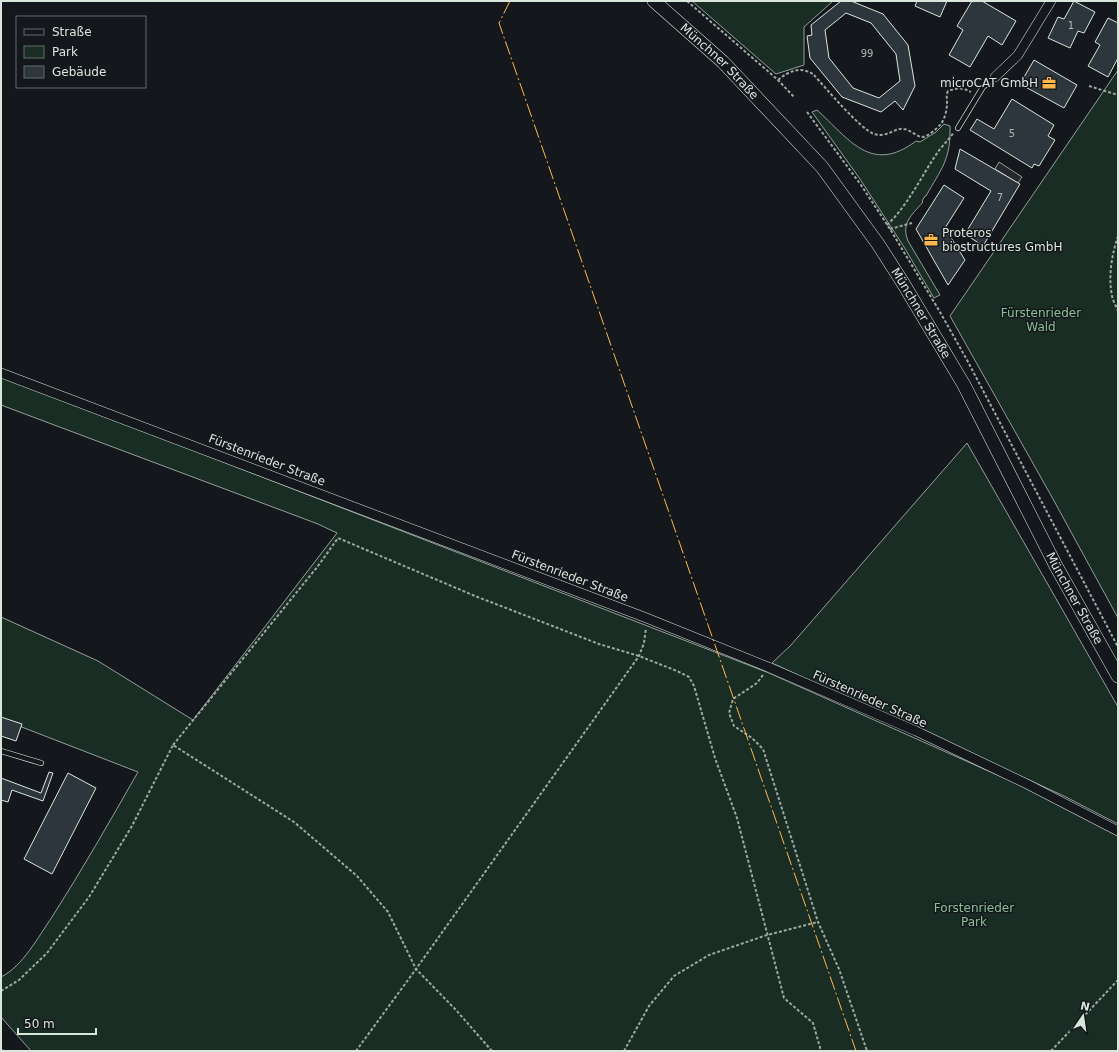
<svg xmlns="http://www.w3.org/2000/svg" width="1119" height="1052" viewBox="0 0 1119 1052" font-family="'DejaVu Sans',sans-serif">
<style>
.green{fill:#1a2d24;stroke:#939e99}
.parking{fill:#24282b;stroke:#939e99}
.building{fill:#2c363c;stroke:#d8e6dc;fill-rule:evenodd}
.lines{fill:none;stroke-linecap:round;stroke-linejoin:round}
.service-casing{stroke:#d8e6dc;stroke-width:6}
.minor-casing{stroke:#d8e6dc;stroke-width:10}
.secondary-casing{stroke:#d8e6dc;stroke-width:14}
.path{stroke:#9da8a2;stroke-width:2;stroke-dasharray:3 2;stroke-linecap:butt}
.service{stroke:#14181c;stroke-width:4.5}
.minor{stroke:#14181c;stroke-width:9}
.secondary{stroke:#14181c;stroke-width:13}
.power{stroke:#ffb74d;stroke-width:1;stroke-dasharray:14 3 2 3;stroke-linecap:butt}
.labels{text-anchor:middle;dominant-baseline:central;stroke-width:3;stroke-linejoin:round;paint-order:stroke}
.number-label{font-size:10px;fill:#adbab4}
.street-label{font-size:12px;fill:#d8e6dc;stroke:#14181c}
.poi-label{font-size:12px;fill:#d8e6dc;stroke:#14181c;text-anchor:end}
.park-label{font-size:12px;fill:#8ac095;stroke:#14181c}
</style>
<rect width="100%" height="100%" fill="#14181c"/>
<!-- green -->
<path class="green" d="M692,1H833L804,27V65L776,74Z
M1118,70V618L1053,499L950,316Z
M817,110C849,139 871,175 916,141L920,142L936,132L944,124L950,126C951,160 941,169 926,196H925L922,201L923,202C911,216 901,223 908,241L940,295L934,298L904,247L860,179L812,112Z
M1,376L769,673L1031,790L1085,817L1118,836V1051H31L1,1017V977C23,966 38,937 52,917C82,870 110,821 138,772L1,719V617L98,661L193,720L337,533L318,524L1,405Z
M967,443L1118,707V824L1064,796L772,663L791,645Z"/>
<!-- parking -->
<path class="parking" d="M999,162L1022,177L1018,183L995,169Z"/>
<!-- building -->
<path class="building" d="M841,1H851L883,14L908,45L915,86L903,110L895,101L881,112L842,97L810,58L807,36L812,35L811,25ZM846,13L871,23L896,54L900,81L879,98L853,88L829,58L825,30Z
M917,1H947L940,17L915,6Z
M972,1H982L1016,21L1002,45L988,36L970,67L949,55L963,30L957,26Z
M1074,1L1095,12L1084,33L1078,31L1070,48L1048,38L1058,17L1064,19Z
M1108,18L1118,23V58L1108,77L1088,66L1100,45L1095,42Z
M1034,60L1077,85L1064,108L1020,84Z
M1012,99L1054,125L1048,136L1055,140L1039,166L1034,164L1032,168L970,130L977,119L994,129Z
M960,149L1020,184L983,246L965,234L991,191L955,169Z
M944,185L964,198L945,228L965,260L948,285L916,229Z
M1,717L22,724L16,741L1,736Z
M49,772L53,773L43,801L12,790L8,802L1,800V778L41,793Z
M68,773L96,788L52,874L24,859Z"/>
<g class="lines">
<!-- service casing -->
<g class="service-casing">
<path id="service" d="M958,128L983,87L995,77
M1,751L41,763"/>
</g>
<!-- minor casing -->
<g class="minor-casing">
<path id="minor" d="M995,77L1018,55L1051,1
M1,373L644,617L768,667L916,731L1027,784L1118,831"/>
</g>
<!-- secondary casing -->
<g class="secondary-casing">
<g id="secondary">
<path id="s1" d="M654,1L723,62L822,167L878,244L903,283L964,385L1056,566L1118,676"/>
</g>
</g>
<!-- path -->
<path class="path" d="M687,1L778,80L794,97
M778,80C789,71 800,66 813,74C825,87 860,129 874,134C888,138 895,127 904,129C910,130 915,135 921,137C927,138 937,128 941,124C945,118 947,110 947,103C947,99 946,95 948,91C957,88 962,87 971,92
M1089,86L1118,95
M807,112L861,185L890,229L940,312L967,360L1118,647
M887,225C910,203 922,174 940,149C945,143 950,138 954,132
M890,229L912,223
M1118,236C1112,254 1108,276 1112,296C1113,301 1116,306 1118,311
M763,675L757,683L733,699L729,713L734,726L752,738L763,749L818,922L839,969L867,1051
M173,745L318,566L338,538L475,596L599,644L639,656L677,671L689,677L694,686L715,758L737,818L784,998L813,1023L821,1051
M1,991L19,980L47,953L89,897L132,826L173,745L294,822L357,876L388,912L416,969L455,1009L492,1051
M1,1050L4,1051
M356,1051L416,969L639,656L644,643L646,628
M624,1051L649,1006L674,976L709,955L767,935L818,922
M1051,1051L1118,980"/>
<!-- service -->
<use href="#service" class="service"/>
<!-- minor -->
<use href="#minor" class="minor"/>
<!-- secondary -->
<use href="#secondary" class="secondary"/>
<!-- power -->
<path class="power" d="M510,1L499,23L856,1051"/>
</g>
<!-- icons -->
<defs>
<g id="office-bare" transform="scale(1.08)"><path d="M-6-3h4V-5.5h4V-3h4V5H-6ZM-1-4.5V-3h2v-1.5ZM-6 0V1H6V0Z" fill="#ffb74d" stroke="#14181c" stroke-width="2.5" paint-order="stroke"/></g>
</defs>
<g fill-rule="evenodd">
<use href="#office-bare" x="1049" y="83"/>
<use href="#office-bare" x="931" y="240"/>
</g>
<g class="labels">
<!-- number labels -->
<g class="number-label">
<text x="1071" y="25">1</text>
<text x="867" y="53">99</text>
<text x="1012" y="133">5</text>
<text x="1000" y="197">7</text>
</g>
<!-- street labels -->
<g class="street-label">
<text stroke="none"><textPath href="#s1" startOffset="89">Münchner Straße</textPath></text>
<text stroke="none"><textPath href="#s1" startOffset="413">Münchner Straße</textPath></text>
<text transform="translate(267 460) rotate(21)">Fürstenrieder Straße</text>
<text transform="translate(570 576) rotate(21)">Fürstenrieder Straße</text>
<text stroke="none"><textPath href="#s1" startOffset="737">Münchner Straße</textPath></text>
<text transform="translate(870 699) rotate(24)">Fürstenrieder Straße</text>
</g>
<!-- poi labels -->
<g class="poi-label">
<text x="1038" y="83">microCAT GmbH</text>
<text x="942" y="233" text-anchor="start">Proteros<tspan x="942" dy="14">biostructures GmbH</tspan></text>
</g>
<!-- park labels -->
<g class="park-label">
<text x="1041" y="313">Fürstenrieder<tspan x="1041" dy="14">Wald</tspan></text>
<text x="974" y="908">Forstenrieder<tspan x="974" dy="14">Park</tspan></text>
</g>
</g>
<!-- border -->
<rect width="1119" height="1052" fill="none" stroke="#d8e6dc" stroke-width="4"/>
<!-- legend -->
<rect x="16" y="16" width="130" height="72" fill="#14181c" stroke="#626a69"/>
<rect x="24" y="29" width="20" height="6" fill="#14181c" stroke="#626a69"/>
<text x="52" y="36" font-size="12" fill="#d8e6dc">Straße</text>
<rect x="24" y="46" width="20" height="12" fill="#1a2d24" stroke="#626a69"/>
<text x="52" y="56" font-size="12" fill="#d8e6dc">Park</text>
<rect x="24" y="66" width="20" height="12" fill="#2c363c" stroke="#626a69"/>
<text x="52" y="76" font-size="12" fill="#d8e6dc">Gebäude</text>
<!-- north arrow -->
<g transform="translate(1083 1016) rotate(13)" stroke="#14181c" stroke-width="3" paint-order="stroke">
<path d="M0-3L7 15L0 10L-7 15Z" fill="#d8e6dc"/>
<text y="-6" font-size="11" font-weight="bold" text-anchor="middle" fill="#d8e6dc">N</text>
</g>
<!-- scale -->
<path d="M18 1028v6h78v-6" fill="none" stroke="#d8e6dc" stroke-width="2"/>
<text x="24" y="1028" font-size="12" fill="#d8e6dc" stroke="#14181c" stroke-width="3" paint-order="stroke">50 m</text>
</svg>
